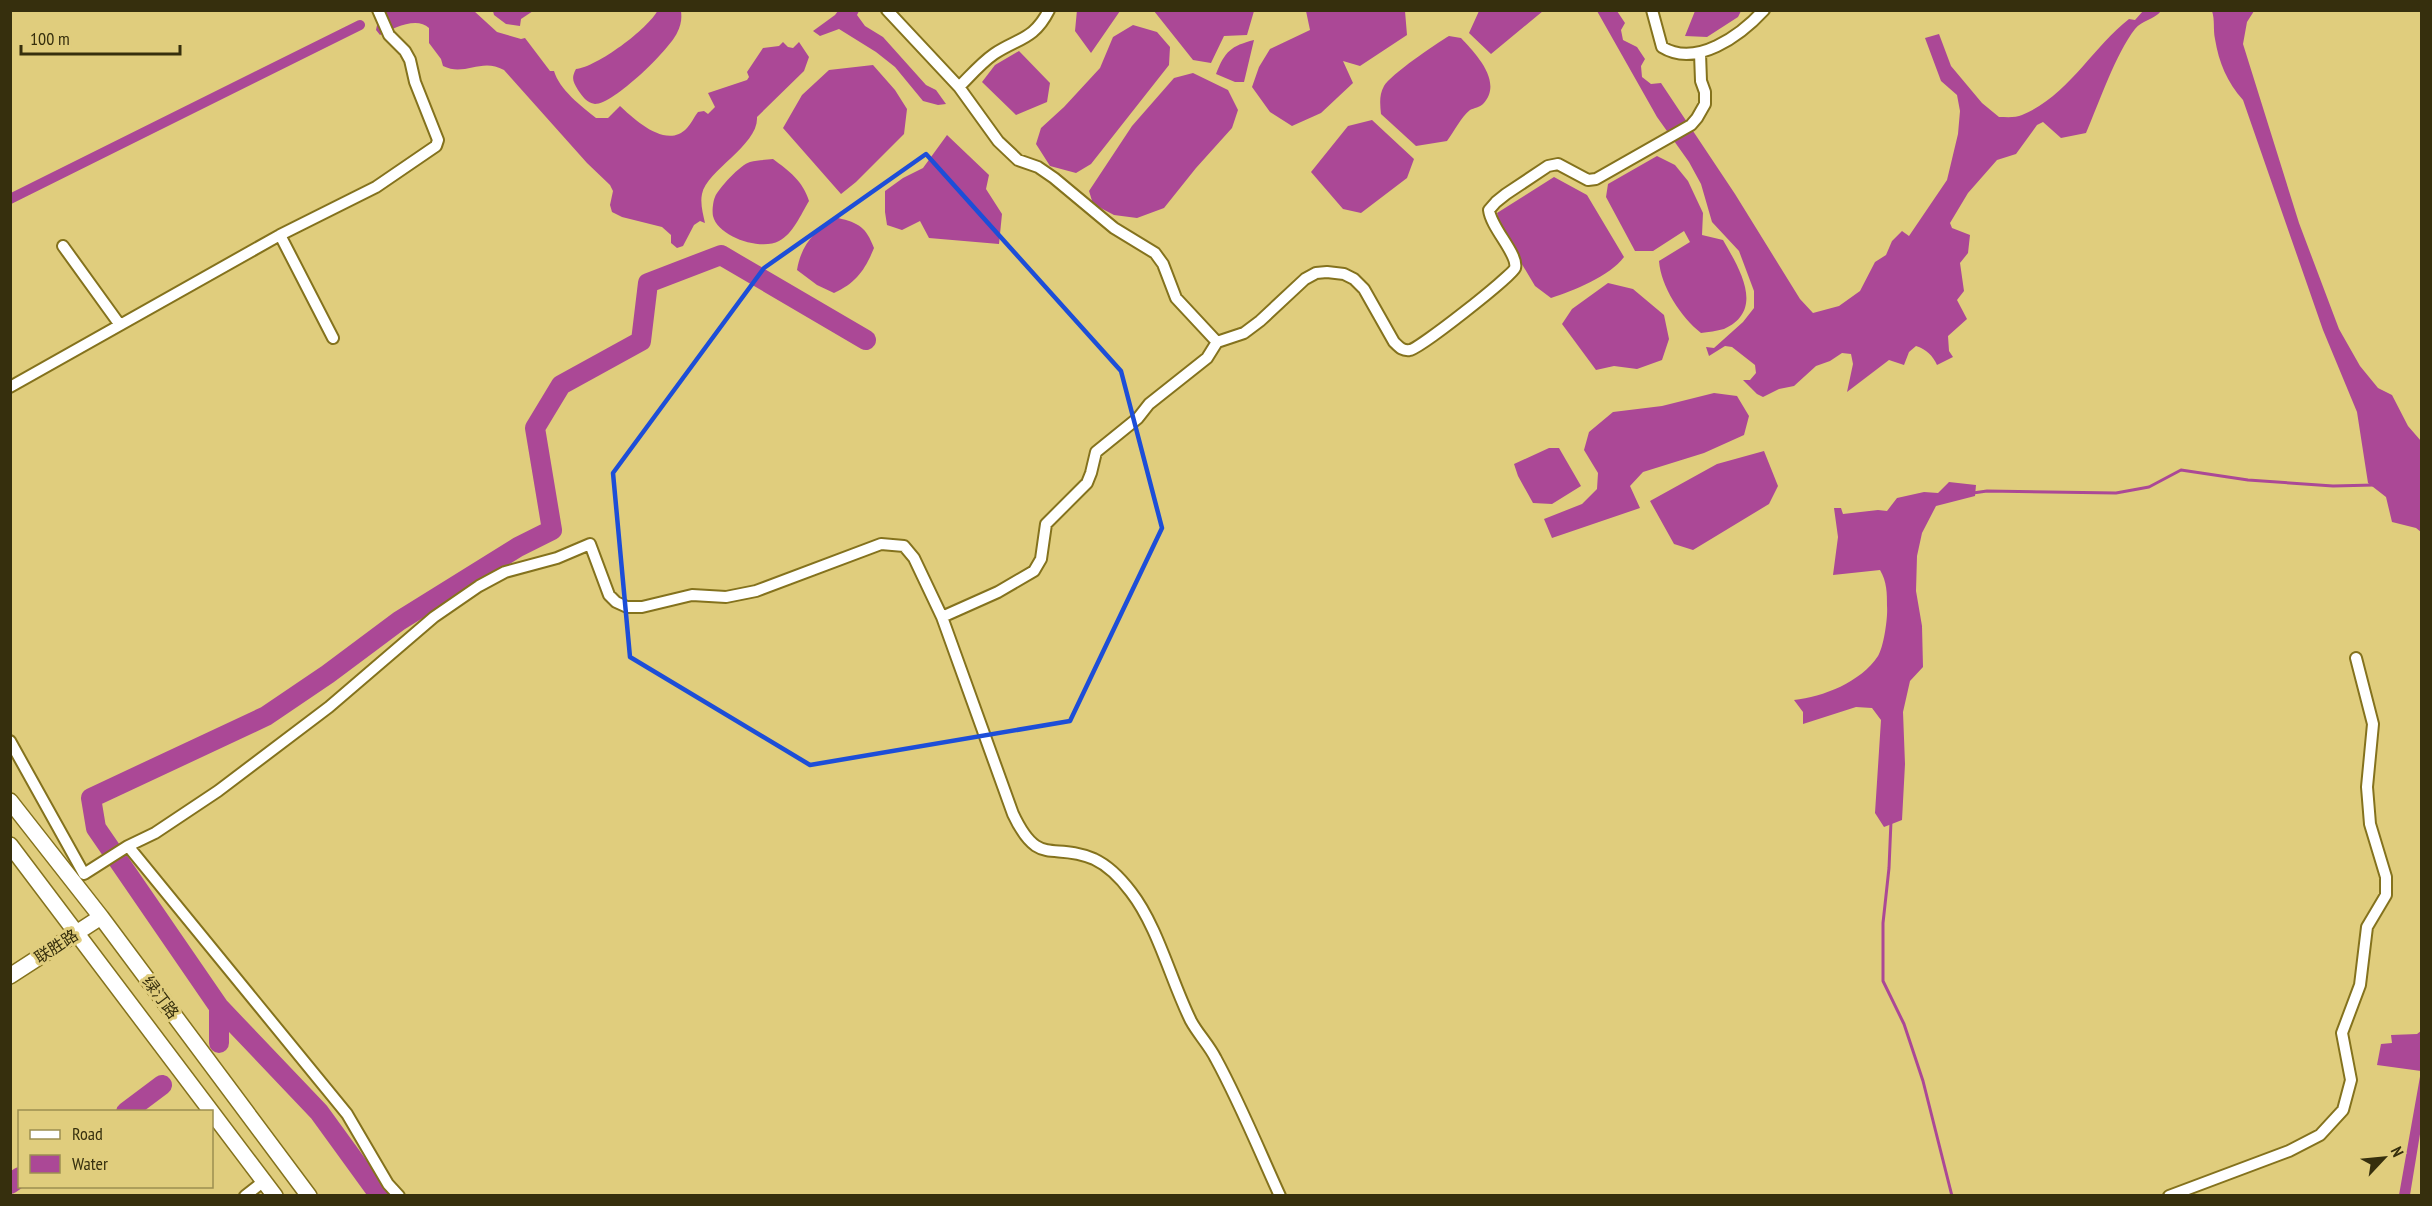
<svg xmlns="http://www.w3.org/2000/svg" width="2432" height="1206" viewBox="0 0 2432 1206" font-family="'PT Sans Narrow','Noto Sans SC',sans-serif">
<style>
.water{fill:#ab4896}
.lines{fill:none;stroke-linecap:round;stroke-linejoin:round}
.stream{stroke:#ab4896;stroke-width:3}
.canal{stroke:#ab4896;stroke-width:10}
.river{stroke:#ab4896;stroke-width:20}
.street-casing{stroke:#84721d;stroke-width:14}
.secondary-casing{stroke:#84721d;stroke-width:18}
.street{stroke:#fff;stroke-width:10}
.secondary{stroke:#fff;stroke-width:15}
.marked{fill:none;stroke:#1d4ed8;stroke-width:4.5;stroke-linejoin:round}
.labels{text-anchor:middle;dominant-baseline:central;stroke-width:6;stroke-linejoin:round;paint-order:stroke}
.street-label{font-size:16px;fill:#362f0d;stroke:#e0cd7d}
</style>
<rect width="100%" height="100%" fill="#e0cd7d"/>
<!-- water -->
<path class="water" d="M658,10L681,11C682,19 681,25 677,33C669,50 614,104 595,104C587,103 582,96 578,90C573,82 571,78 576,69C597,67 648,29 658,10Z
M1077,10L1120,11L1091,53L1075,31Z
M380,11H474L497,32L521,39L525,38L550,71H554C559,89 582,107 596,118H608L620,106C635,120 667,150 687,128C691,124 694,117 698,112L704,111L708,114L715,107L708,93L747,80L749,77L747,72L763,48L779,46L783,42L788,47L793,48L799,42L809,57L804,71L757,117C759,145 707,170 702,194C700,203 703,214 705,223L700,221L694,225L683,246L677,248L671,243V235L662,227L622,217L612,212L610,205L613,191L610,185L587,163L504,70C481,57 465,77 443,66L441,59L429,43V28C417,16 393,28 380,35L376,30Z
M493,11V10L533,11L521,19L520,26L506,24L494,15Z
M838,11H859L857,15L865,26L883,37L926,85L936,90L946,104L938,105L923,101L895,67L876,52L839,29L820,36L813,31L835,15Z
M1154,11H1254L1247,35L1224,36L1211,63L1193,60Z
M1306,11H1405L1407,35L1360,66L1343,61L1353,83L1321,113L1292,126L1270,112L1252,87L1259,67L1270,49L1310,30Z
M1479,11V10L1543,11L1491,54L1469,33Z
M1597,11H1617L1625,23L1621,30L1623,40L1637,47L1645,59L1641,66L1642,77L1651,84L1661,83L1735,194L1800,299L1813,313L1839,306L1860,291L1875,262L1886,255L1892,241L1902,231L1909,236L1947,180L1958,134L1960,111L1957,95L1941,81L1925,38L1939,34L1951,66L1982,103L1999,117C2006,117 2016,118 2022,115C2068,96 2092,48 2129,19L2135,20L2143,11H2161C2154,20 2142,20 2135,29C2116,53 2099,103 2086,133L2061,138L2043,122L2037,125L2016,154L1997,160L1968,193L1950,223L1952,228L1970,235L1968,253L1960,263L1964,291L1957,300L1967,319L1948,336L1949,351L1953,357L1937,365C1933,356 1926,349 1916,346L1909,352L1904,365L1889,360L1847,392L1853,364L1851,354L1842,353L1830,361L1816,366L1794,386L1779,389L1763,397L1757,394L1743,380H1750L1756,373L1755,365L1732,347L1725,346L1709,356L1706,347L1714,348L1743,322L1754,308V291L1739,251L1712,222L1701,184L1689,162L1657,117Z
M1695,11V10L1741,11L1738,17L1707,37L1685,36Z
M2212,11H2254L2247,22L2243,44L2299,223L2339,329L2360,366L2378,388L2392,395L2408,426L2421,441V532L2416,528L2392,522L2386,497L2368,483L2357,412L2323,330L2243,100C2227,82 2219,63 2215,39C2213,29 2215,20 2212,11Z
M1133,25L1157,32L1170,47L1169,65L1091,164L1076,173L1050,166L1036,144L1041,128L1064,107L1100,68L1113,37Z
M1449,36L1461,38C1475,53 1504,82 1483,104C1480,107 1474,108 1470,110C1461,117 1454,132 1447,141L1416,146L1381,114C1380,104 1379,95 1384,86C1390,75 1437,43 1449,36Z
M1254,40L1244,82H1235L1216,74C1225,51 1231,46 1254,40Z
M1019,51L1050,83L1047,102L1016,115L982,82L995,65Z
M873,65L895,90L907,109L904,134L856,182L841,194L783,128L802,95L829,70Z
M1193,73L1228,90L1238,110L1232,128L1196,168L1164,208L1137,218L1114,215L1093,204L1089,191L1132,126L1174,78Z
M1372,120L1414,159L1407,178L1361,213L1343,209L1311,172L1348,126Z
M947,135L989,175L986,189L1002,214L999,244L929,238L920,221L902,230L887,225L885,212V191L903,178L923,168Z
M1657,156L1675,165L1688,181L1703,213L1702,235L1723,240C1739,268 1766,310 1724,329C1717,331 1708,332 1701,333C1681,317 1661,287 1659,261L1690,242L1684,231L1653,251H1635L1606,197L1608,184Z
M773,159C789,171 803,181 809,201C801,214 793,234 779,241C761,251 718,237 713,216C712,212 713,201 715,197C718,189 741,164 750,162C757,160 766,160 773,159Z
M1554,177L1587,195L1624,257C1610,276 1573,291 1551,298L1535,286L1501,229L1497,213Z
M838,218C859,223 866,227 874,248C865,270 856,283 834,293L817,285L797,270C801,245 815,229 838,218Z
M1608,283L1633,289L1664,315L1669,339L1662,360L1637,369L1614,366L1596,370L1562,324L1572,309Z
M1714,393L1737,396L1749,416L1744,435L1704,453L1643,472L1630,486L1640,508L1552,538L1544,519L1582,504L1597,489L1598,473L1584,450L1589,432L1613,412L1662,406Z
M1549,448H1559L1581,486L1552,504L1533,503L1518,476L1514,464Z
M1764,451L1778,486L1769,504L1693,550L1674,544L1650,501L1717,464Z
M1949,482L1976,485L1975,496L1936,506L1922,533L1917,556L1916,591L1922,626L1923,667L1910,681L1903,712L1905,764L1902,820L1884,827L1875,813L1881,720L1872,708L1856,707L1803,724V712L1794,700C1823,697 1861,682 1878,656C1884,646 1888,617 1887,606C1887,593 1887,582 1880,570L1833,575L1838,537L1834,508H1841L1843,514L1878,510L1887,511L1897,498L1924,492L1938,493Z
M2421,1031V1128L2410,1195H2399L2421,1071L2377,1065L2381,1044L2392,1043L2391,1035L2417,1034Z"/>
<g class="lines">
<!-- stream -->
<path class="stream" d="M1973,493L1987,491L2116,493L2149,487L2181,470L2248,480L2333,486L2374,485
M1891,821L1889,868L1883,923V981L1904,1024L1923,1081L1952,1196"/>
<!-- canal -->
<path class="canal" d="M10,199L360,25"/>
<!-- river -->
<path class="river" d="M219,1007L319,1112L380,1196
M219,1043V1007L96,828L91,798L266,716L328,674L399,621L518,547L552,530L535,428L561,385L641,341L648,283L721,255L866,340
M126,1112L162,1085
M10,1184L20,1177"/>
<!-- street casing -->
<g class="street-casing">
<path id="street" d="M887,10L959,87L998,141L1018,160L1038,167L1054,178L1114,228L1155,253L1163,264L1176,298L1217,342
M1652,10L1662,47C1696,68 1740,36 1764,10
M959,87C970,76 981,63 994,54C1018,38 1034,40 1049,10
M280,235L333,338
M63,246L120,325
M10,387L280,235L376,187L436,146L438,140L415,82L410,60L405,51L389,35L378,10
M942,617L998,592L1034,571L1041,559L1046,524L1087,483L1091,473L1096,452L1138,418L1149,404L1207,358L1217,342L1244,333L1260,321L1305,279L1316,273L1327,272L1344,274L1354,279L1364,289L1394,342C1399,347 1402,351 1410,350C1418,350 1512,276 1515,268C1519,255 1491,228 1489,210L1496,202L1506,194L1548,166L1558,164L1588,180L1596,179L1691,125L1697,118L1705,104V92L1701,81L1700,53
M10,741L84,874L128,846L155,833L218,791L329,707L434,617L479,586L505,572L557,558L590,544L609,595L616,602L627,607H642L692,595L726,597L756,591L881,544L904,546L914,558L942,617L1013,814C1039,869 1052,841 1094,859C1109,866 1122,880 1131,892C1158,927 1171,981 1191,1021C1198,1034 1209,1045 1216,1059C1240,1103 1259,1150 1280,1196
M128,846L347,1114L388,1184L399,1196
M245,1196L264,1181
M2169,1196L2289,1151L2320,1135L2343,1110L2351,1080L2342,1033L2360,985L2367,927L2386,895V877L2370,824L2367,787L2373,724L2356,658"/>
</g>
<!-- secondary casing -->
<g class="secondary-casing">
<path id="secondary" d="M10,801L101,917L309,1196
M10,845L275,1196
M10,976L101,917"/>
</g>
<!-- street -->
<use href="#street" class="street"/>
<!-- secondary -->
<use href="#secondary" class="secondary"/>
</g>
<!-- marked area -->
<path class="marked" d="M926,154L1121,371L1162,528L1070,721L810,765L630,657L613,473L764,268Z"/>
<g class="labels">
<!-- street labels -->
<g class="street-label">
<text transform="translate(56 946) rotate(-33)">联胜路</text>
<text transform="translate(161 997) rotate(53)">绿汀路</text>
</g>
</g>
<!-- border -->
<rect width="2432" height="1206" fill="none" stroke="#362f0d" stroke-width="24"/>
<!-- legend -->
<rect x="18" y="1110" width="195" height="78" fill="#e0cd7d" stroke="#9c8e50" stroke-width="1.5"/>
<rect x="30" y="1130" width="30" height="9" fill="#ffffff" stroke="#9c8e50" stroke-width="1.5"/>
<text x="72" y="1140" font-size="18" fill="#362f0d">Road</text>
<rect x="30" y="1155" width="30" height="18" fill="#ab4896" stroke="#9c8e50" stroke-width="1.5"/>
<text x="72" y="1170" font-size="18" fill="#362f0d">Water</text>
<!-- north arrow -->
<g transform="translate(2384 1158) rotate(64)" stroke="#e0cd7d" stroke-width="4.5" paint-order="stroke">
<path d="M0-4.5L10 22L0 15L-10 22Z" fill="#362f0d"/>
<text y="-9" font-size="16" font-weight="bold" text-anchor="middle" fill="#362f0d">N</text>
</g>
<!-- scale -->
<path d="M21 45v9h159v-9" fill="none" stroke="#362f0d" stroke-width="3"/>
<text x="30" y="45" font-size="18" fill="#362f0d" stroke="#e0cd7d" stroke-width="4.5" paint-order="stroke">100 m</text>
</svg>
